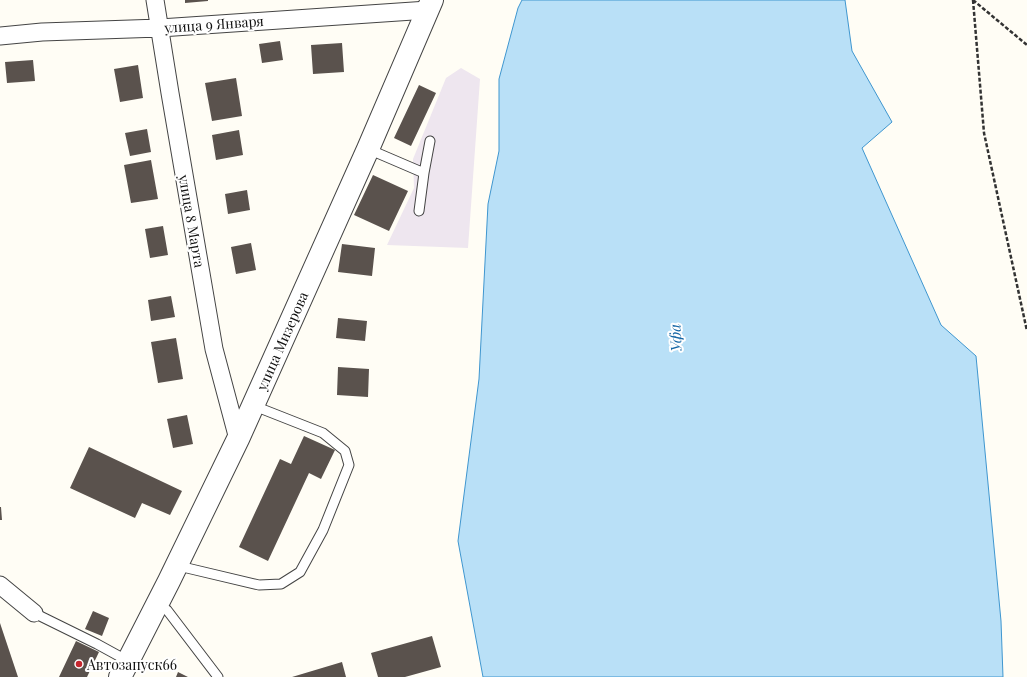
<svg xmlns="http://www.w3.org/2000/svg" width="1027" height="677" viewBox="0 0 1027 677" font-family="'Playfair Display',serif">
<style>
.industrial{fill:#eee6ef}
.water{fill:#b9e0f7;stroke:#3f96cf}
.building{fill:#5a524d}
.lines{fill:none;stroke-linecap:round;stroke-linejoin:round}
.service-casing{stroke:#444;stroke-width:11}
.minor-casing{stroke:#444;stroke-width:19}
.tertiary-casing{stroke:#444;stroke-width:24}
.path{stroke:#333;stroke-width:2.5;stroke-dasharray:4 2;stroke-linecap:butt}
.service{stroke:#fff;stroke-width:9}
.minor{stroke:#fff;stroke-width:17}
.tertiary{stroke:#fff;stroke-width:22}
.poi-dot{fill:#c4262e;stroke:#fff;stroke-width:1.5}
.labels{text-anchor:middle;dominant-baseline:central;stroke-width:4;stroke-linejoin:round;paint-order:stroke}
.street-label{font-size:14px;fill:#111;stroke:#fff}
.poi-label{font-size:14px;fill:#111;stroke:#fff;text-anchor:start}
.water-label{font-size:15px;font-style:italic;fill:#1768a6;stroke:#fff}
</style>
<rect width="100%" height="100%" fill="#fffdf5"/>
<!-- industrial -->
<path class="industrial" d="M461,68L480,79L468,248L387,245L414,188L413,159L446,78Z"/>
<!-- water -->
<path class="water" d="M522,0H845L852,51L892,122L862,148L941,325L976,356L1001,621L1003,677H483L458,541L479,379L488,204L499,151V79L518,8Z"/>
<!-- building -->
<path class="building" d="M185,0H208V1L185,3Z
M280,41L283,60L262,63L259,44Z
M342,43L344,72L313,74L311,45Z
M33,60L35,81L7,83L5,62Z
M138,65L143,98L120,102L114,69Z
M236,78L242,116L212,121L205,83Z
M419,85L436,93L411,146L394,138Z
M147,129L151,152L130,156L125,133Z
M239,130L243,155L216,160L212,135Z
M151,160L158,199L131,203L124,165Z
M373,175L408,191L389,231L354,215Z
M247,190L250,210L228,214L225,194Z
M163,226L168,255L150,258L145,229Z
M251,243L256,270L236,274L231,247Z
M342,244L375,248L372,276L338,272Z
M171,296L175,317L151,321L148,300Z
M338,318L367,321L365,341L336,338Z
M176,338L183,379L158,383L151,342Z
M338,367L369,369L368,397L337,395Z
M187,415L193,444L173,448L167,419Z
M304,436L335,450L321,479L309,473L268,561L239,547L280,459L291,464Z
M89,447L182,491L170,515L142,503L135,518L70,488Z
M0,507H1L2,520H0Z
M93,611L109,618L102,636L85,629Z
M0,624V623L18,677H0Z
M432,636L441,667L405,677H378L371,653Z
M76,641L99,652L87,677H59Z
M342,662L346,677H292Z
M178,672L188,677H176Z"/>
<g class="lines">
<!-- service casing -->
<g class="service-casing">
<path id="service" d="M368,149L424,173
M419,211L424,173L430,141
M177,564L187,568L259,585L281,584L300,572L323,530L349,465L345,451L323,433L262,409L254,404
M157,604L167,610L218,677
M34,613L97,644L128,661"/>
</g>
<!-- minor casing -->
<g class="minor-casing">
<path id="minor" d="M155,0L170,93L214,349L238,439
M0,36L42,32L160,28L428,10
M0,585L34,613"/>
</g>
<!-- tertiary casing -->
<g class="tertiary-casing">
<path id="tertiary" d="M120,677L169,581L238,439L368,149L432,0"/>
</g>
<!-- path -->
<path class="path" d="M973,0L984,133L1027,331
M973,0L1027,45"/>
<!-- service -->
<use href="#service" class="service"/>
<!-- minor -->
<use href="#minor" class="minor"/>
<!-- tertiary -->
<use href="#tertiary" class="tertiary"/>
</g>
<!-- markers -->
<circle class="poi-dot" cx="79" cy="664" r="4"/>
<g class="labels">
<!-- street labels -->
<g class="street-label">
<text transform="translate(214 24) rotate(-4)">улица 9 Января</text>
<text transform="translate(192 221) rotate(80)">улица 8 Марта</text>
<text transform="translate(282 341) rotate(-66)">улица Мизерова</text>
</g>
<!-- poi labels -->
<g class="poi-label">
<text x="87" y="664">Автозапуск66</text>
</g>
<!-- water labels -->
<g class="water-label">
<text transform="translate(675 338) rotate(-93)">Уфа</text>
</g>
</g>
</svg>
